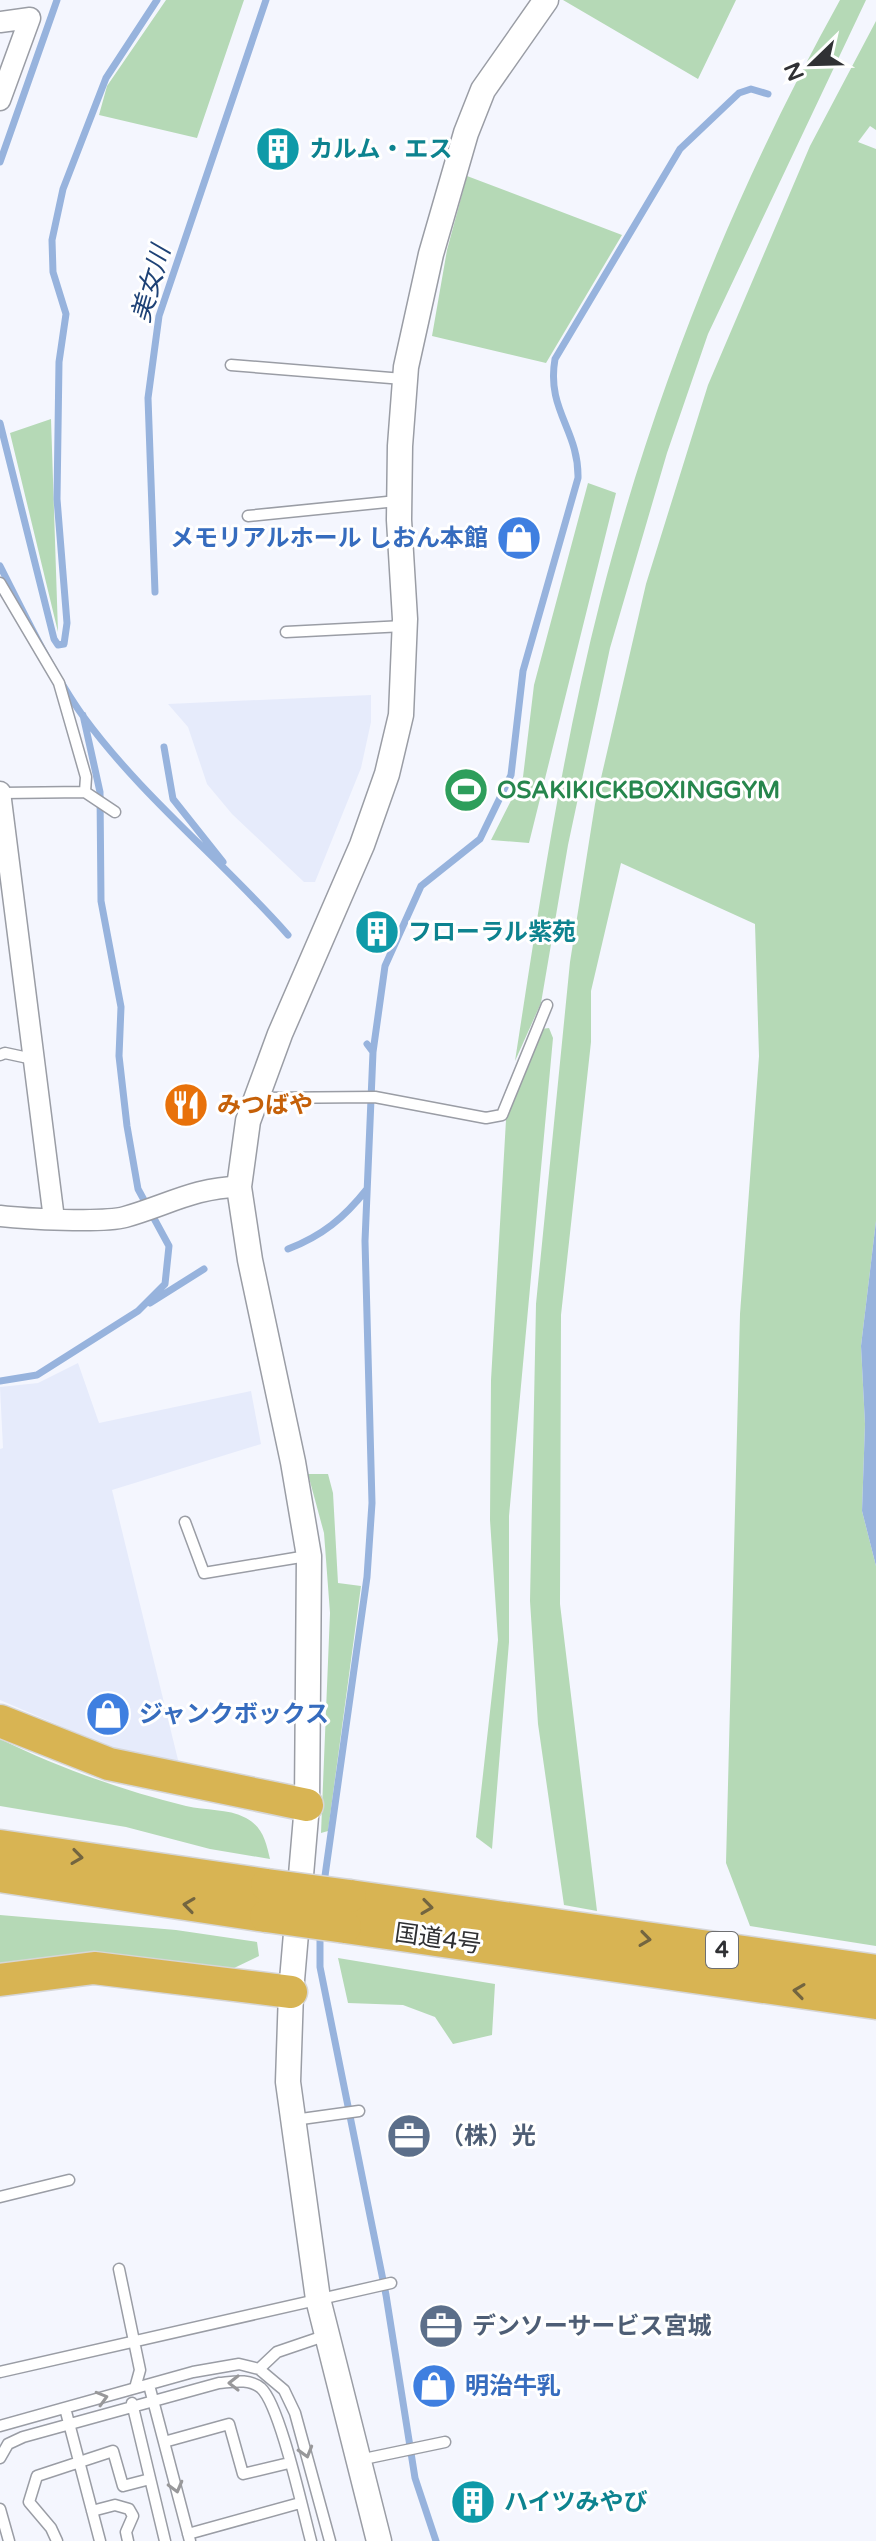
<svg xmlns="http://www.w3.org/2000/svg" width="876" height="2541" viewBox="0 0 876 2541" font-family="'Varela Round','Noto Sans JP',sans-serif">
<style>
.built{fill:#e6ebfb}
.green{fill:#b5d9b6}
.water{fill:#97b3dd}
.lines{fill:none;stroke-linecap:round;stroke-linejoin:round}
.stream{stroke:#97b3dd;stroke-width:7}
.service-casing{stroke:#9a9da5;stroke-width:13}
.minor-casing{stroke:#9a9da5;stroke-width:23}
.tertiary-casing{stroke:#9a9da5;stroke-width:27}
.trunk-casing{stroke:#d6d6d6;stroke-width:35}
.service{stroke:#fff;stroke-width:10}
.minor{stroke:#fff;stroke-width:20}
.tertiary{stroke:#fff;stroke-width:24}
.trunk{stroke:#d8b453;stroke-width:32}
.trunk-bridge-casing{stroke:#d6d6d6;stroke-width:35;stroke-linecap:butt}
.trunk-bridge{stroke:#d8b453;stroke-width:32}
.oneway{stroke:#736540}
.oneway2{stroke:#98989a}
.labels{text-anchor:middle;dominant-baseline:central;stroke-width:6;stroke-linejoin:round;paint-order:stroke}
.shield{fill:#fff;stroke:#6e6f71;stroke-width:2}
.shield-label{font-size:22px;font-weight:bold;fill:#303134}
.culture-label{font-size:24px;font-weight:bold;fill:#0d838f;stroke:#fff;text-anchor:start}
.shop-label{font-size:24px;font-weight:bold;fill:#366cbe;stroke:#fff;text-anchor:start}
.leisure-label{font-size:24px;font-weight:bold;fill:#27864d;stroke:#fff;text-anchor:start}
.food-label{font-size:24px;font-weight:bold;fill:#c56008;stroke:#fff;text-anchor:start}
.street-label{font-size:24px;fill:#303134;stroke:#fff}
.service-label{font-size:24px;font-weight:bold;fill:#4e5e75;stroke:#fff;text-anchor:start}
.water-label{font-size:26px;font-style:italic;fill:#1e4276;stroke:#fff}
</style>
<rect width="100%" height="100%" fill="#f4f6fe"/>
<!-- built -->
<path class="built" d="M371,695V722L361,768L315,882H304L232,814L207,784L188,727L168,704Z
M78,1363L99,1423L251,1391L261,1444L112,1490L179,1764L135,1758L0,1700V1449L3,1448L0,1387L38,1383Z"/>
<!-- green -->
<path class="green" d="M166,0H244L197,138L99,115L107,86Z
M563,0H736L698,79Z
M840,0H866L708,334L667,453L610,648L568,845L541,1003L515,1061C539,906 562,750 601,598C654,391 736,187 840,0Z
M876,21V130L870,126L858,142L876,149V1221L861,1346L865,1424L862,1511L876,1566V1946L750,1926L726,1863L740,1314L759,1056L755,924L621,863L591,991V1042L561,1315L560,1604L597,1911L564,1905L538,1724L530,1601L536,1304L570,962L595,804L646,584L708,385L810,146Z
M467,176L622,235L546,363L432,336L447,250Z
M51,419L58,632L10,433Z
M588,483L616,493L529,843L491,840L523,777L534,685Z
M549,1028L553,1038L509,1516V1642L492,1849L476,1837L498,1640L490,1520L491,1380L506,1120L541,1029Z
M308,1474H328L333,1493L338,1583L361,1586L328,1831L321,1833L330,1613L324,1533Z
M0,1739C57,1767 124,1791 186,1806C206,1811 227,1808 246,1818C263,1827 266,1842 270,1859L210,1849L126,1827L0,1806Z
M0,1915L176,1930L257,1942L259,1956L232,1969L0,1968Z
M338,1958L495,1984L492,2035L453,2044L435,2017L403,2005L348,2003Z"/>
<!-- water -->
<path class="water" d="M876,1221V1566L862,1511L865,1424L861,1346Z"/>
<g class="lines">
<!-- stream -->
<path class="stream" d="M0,162L57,0
M0,423L54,639L58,645L64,644L67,623L57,499L59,362L66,314L53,272L52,240L63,189L106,78L157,0
M0,566C23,611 54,676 83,716C142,797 222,860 288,935
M155,592L148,398L159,316L266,0
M164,747L173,799L223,862
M373,1052L385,966L421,886L480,839L511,775L523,671L578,478C579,430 546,410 555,359L680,149L739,93L751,89L768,94
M288,1249C322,1236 344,1218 367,1189
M150,1303L204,1269
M0,1381L37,1375L138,1311L165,1284L169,1246L138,1189L127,1126L119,1056L121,1007L101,901L100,792L83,715
M324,1883L367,1577L372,1503L365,1241L373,1052L367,1044
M320,1931V1967L386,2295L415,2478L436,2541"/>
<!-- service casing -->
<g class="service-casing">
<path id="service" d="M231,365L403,379
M248,516L397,501
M0,583L59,683L86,777L85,792
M286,632L404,626
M2,793L85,792L115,812
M0,1055L5,1053L33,1059
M259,1098L375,1097L486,1118L502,1115L547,1005
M185,1522L204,1573L307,1556
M294,2120L359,2111
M0,2197L69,2180
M119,2269L140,2370L135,2388
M259,2369L277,2352L327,2335
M0,2372L391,2283
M149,2385L190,2541
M132,2403L165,2541
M65,2408L100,2541
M0,2426L193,2372L239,2364L259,2369L284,2390L295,2413L330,2541
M164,2442L229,2424L243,2474L289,2463
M0,2458L8,2444L23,2437L219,2383C232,2382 249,2378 261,2388C280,2405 303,2512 311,2541
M359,2460L445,2442
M0,2509L9,2541
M92,2511L115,2505L129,2509L133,2516L126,2532L128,2541
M188,2534L300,2503
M57,2541L51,2528L29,2502L37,2476L113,2451L123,2486L150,2479"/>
</g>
<!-- minor casing -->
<g class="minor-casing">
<path id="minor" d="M0,22L30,18L0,100
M0,792L54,1219
M0,1216C25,1219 103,1223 125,1217C165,1206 196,1187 239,1187"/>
</g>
<!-- tertiary casing -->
<g class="tertiary-casing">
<path id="tertiary" d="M379,2541L318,2299L288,2082L291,1992L307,1805L309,1556L293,1462L250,1260L239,1187L248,1121L280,1034L362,845L387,774L401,715L405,619L399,520L400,446L406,367L431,254L466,133L483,90L546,0"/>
</g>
<!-- trunk casing -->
<g class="trunk-casing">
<path id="trunk" d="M0,1721L109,1764L307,1805
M0,1846L267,1885
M0,1876L266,1916
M350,1896L876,1971
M345,1927L876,2003
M0,1980L94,1968L291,1992"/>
</g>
<!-- service -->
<use href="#service" class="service"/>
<!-- minor -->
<use href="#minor" class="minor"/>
<!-- tertiary -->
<use href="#tertiary" class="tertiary"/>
<!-- trunk -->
<use href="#trunk" class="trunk"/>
<!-- trunk-bridge casing -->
<g class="trunk-bridge-casing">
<path id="trunk-bridge" d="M267,1885L350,1896
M266,1916L345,1927"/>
</g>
<!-- trunk-bridge -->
<use href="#trunk-bridge" class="trunk-bridge"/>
</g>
<!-- one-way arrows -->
<defs><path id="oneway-chevron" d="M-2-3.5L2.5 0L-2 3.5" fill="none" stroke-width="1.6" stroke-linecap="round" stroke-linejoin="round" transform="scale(2)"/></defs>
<g class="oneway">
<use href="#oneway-chevron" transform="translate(77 1857) rotate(8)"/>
<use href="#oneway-chevron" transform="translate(189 1905) rotate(-172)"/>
<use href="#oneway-chevron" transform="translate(427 1907) rotate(8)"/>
<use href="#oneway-chevron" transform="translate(645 1939) rotate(8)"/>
<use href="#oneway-chevron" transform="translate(799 1991) rotate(-172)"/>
</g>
<g class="oneway2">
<use href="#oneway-chevron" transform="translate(234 2383) rotate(180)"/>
<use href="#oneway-chevron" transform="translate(102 2398) rotate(-16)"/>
<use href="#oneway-chevron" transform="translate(306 2452) rotate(74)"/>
<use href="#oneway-chevron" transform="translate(176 2487) rotate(75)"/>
</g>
<!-- icons -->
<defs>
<g id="building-disc" transform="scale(2.3)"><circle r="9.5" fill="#0f9aa8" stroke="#fff"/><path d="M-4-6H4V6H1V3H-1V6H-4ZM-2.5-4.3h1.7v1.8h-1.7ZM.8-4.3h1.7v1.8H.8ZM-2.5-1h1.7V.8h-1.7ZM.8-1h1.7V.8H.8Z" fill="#fff"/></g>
<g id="shop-disc" transform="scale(2.3)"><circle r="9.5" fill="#3f7fe0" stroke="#fff"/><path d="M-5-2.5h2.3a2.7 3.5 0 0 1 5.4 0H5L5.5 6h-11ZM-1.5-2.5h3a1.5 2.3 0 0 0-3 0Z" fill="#fff"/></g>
<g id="stadium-disc" transform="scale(2.3)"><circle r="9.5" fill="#2e9e5b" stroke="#fff"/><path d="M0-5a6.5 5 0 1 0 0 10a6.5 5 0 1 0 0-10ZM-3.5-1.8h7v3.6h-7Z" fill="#fff"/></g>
<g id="restaurant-disc" transform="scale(2.3)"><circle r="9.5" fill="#e8710a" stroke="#fff"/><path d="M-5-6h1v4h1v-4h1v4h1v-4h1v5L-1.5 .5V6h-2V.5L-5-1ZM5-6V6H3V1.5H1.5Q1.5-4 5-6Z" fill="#fff"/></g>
<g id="office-disc" transform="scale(2.3)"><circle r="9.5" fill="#5c6f8a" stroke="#fff"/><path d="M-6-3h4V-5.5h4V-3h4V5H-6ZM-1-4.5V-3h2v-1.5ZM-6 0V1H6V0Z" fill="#fff"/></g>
</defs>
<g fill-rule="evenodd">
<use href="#building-disc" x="278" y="149"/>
<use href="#shop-disc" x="519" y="538"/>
<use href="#stadium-disc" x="466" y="790"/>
<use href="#building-disc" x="377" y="932"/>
<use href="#restaurant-disc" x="186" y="1105"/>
<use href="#shop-disc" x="108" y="1714"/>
<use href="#office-disc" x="409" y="2136"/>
<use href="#office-disc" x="441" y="2326"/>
<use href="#shop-disc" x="434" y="2386"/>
<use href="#building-disc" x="473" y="2502"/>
</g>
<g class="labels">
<!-- shield labels -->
<rect class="shield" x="706" y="1932" width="32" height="36" rx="6"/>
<g class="shield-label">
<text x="722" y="1950">4</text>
</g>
<!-- culture labels -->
<g class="culture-label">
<text x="309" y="149">カルム・エス</text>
<text x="408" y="932">フローラル紫苑</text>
<text x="504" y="2502">ハイツみやび</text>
</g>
<!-- shop labels -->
<g class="shop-label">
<text x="488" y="538" text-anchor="end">メモリアルホール しおん本館</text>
<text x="139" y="1714">ジャンクボックス</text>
<text x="465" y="2386">明治牛乳</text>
</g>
<!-- leisure labels -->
<g class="leisure-label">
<text x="497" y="790">OSAKIKICKBOXINGGYM</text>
</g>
<!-- food labels -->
<g class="food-label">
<text x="217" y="1105">みつばや</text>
</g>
<!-- street labels -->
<g class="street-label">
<text transform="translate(438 1939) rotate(8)">国道4号</text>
</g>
<!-- service labels -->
<g class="service-label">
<text x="440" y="2136">（株）光</text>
<text x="472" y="2326">デンソーサービス宮城</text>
</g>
<!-- water labels -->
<g class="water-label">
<text transform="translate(151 284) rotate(-74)">美女川</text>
</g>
</g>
<!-- north arrow -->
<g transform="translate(812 64) rotate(247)" stroke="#ffffff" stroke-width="6" paint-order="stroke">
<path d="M0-6L14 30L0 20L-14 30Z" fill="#303134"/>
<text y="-12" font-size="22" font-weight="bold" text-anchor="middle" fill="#303134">N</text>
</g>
</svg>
